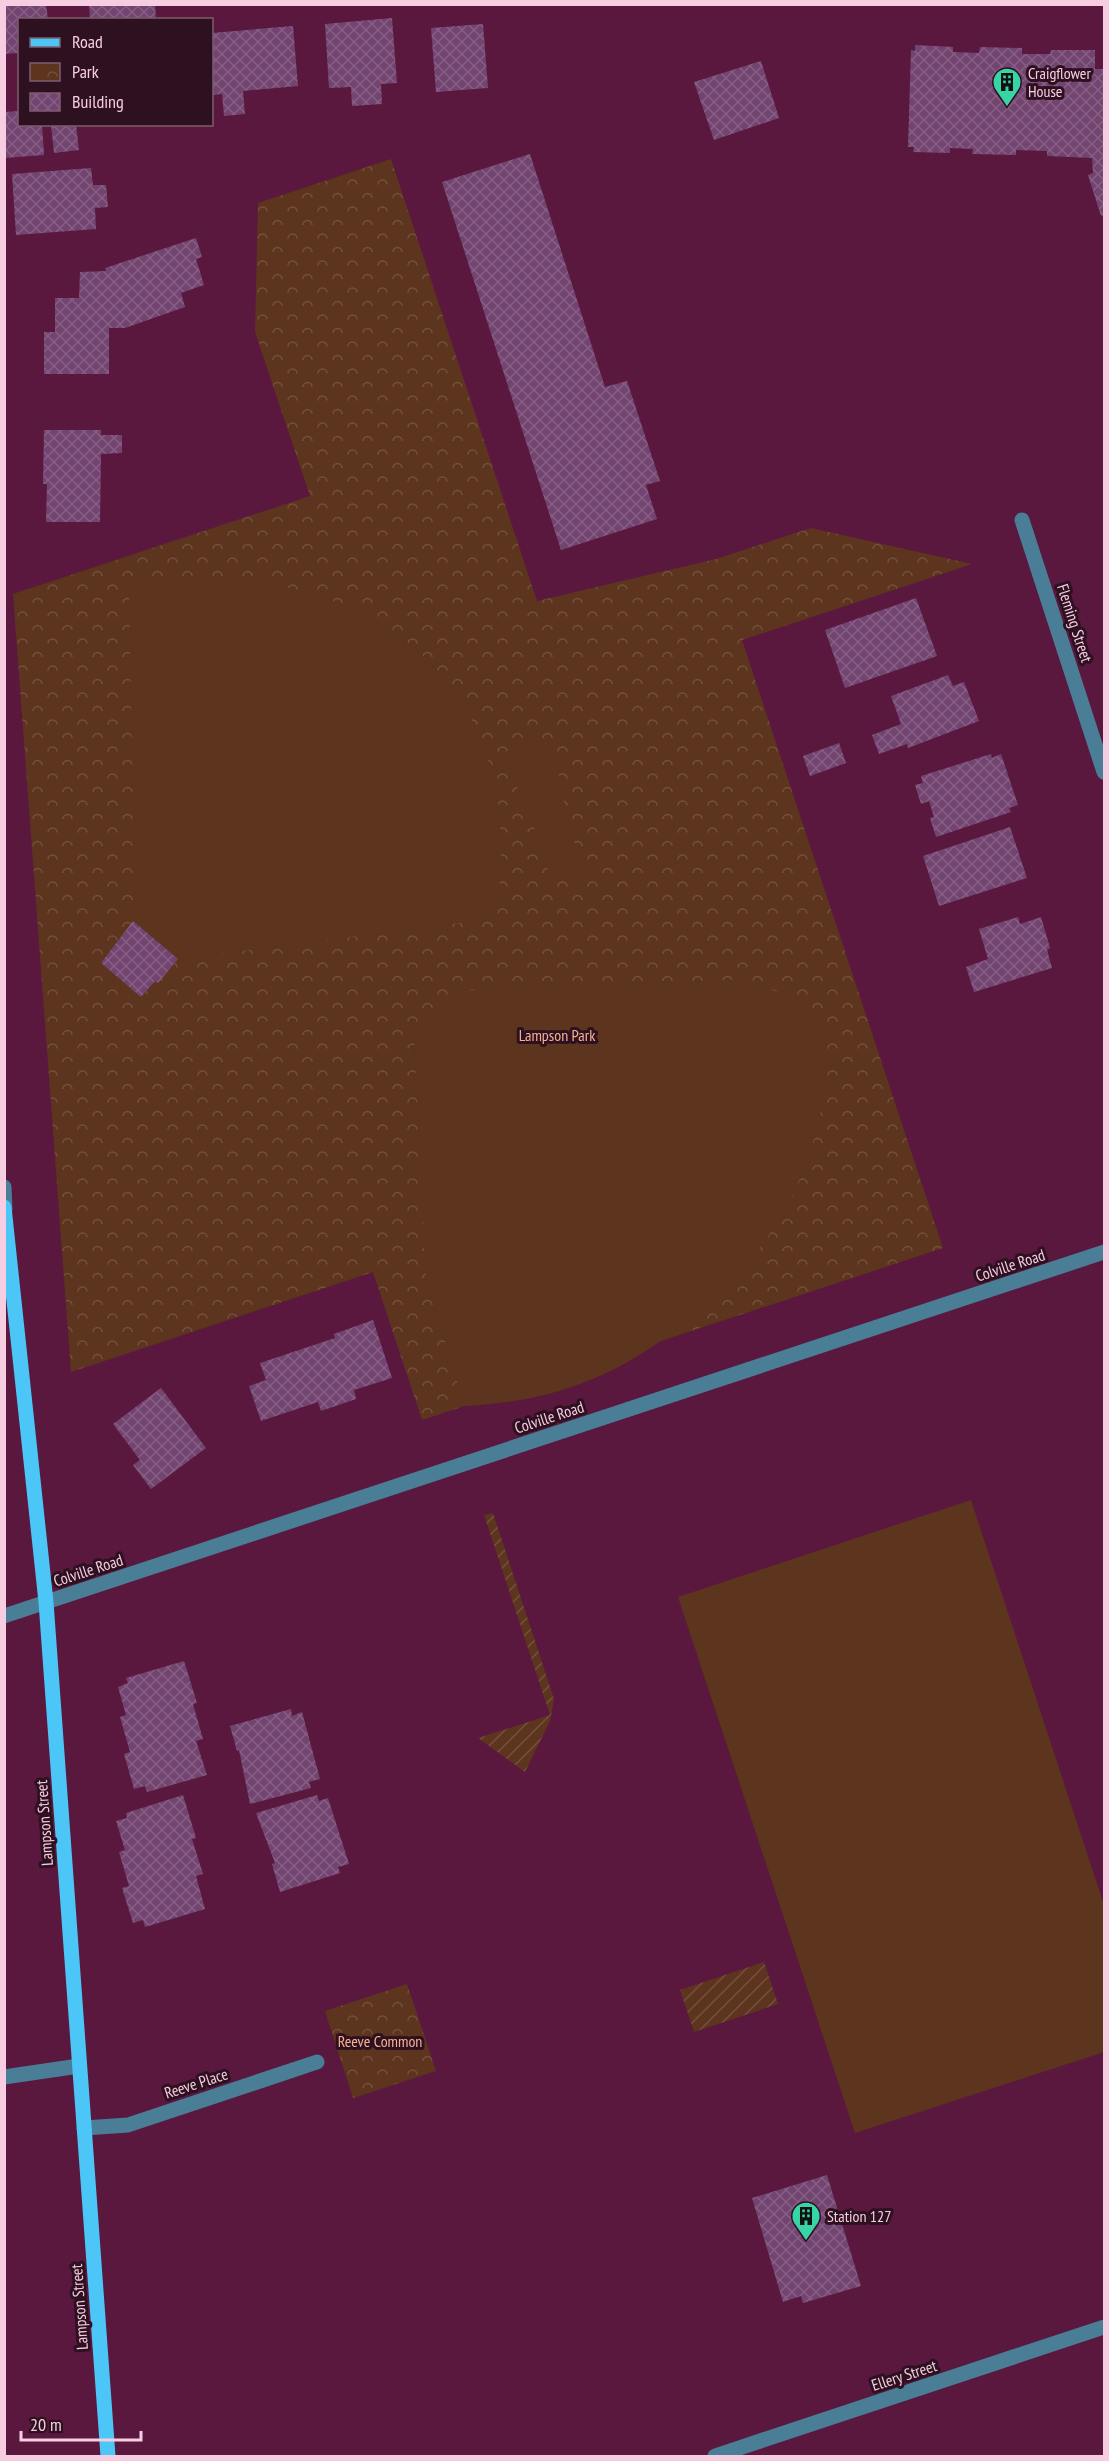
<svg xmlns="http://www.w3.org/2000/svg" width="1109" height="2461" viewBox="0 0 1109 2461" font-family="'PT Sans Narrow',sans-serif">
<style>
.park{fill:url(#park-crowns)}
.garden{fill:url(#garden-furrows)}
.pitch{fill:#5d341d}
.building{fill:url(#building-cross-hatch)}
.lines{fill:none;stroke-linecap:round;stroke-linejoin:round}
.minor{stroke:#497e96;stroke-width:15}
.major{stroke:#4bc6f6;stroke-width:15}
.labels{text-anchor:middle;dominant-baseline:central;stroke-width:6;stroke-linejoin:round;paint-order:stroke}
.poi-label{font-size:16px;fill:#f7cde1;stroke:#2e1121;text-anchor:start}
.street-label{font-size:16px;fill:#f7cde1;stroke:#2e1121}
.park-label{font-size:16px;fill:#f8b28e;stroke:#2e1121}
</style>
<defs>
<pattern id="park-crowns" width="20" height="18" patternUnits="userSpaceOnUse" patternTransform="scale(1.5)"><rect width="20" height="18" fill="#5d341d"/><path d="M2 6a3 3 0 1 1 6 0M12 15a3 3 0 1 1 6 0" fill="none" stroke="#75503e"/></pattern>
<pattern id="garden-furrows" width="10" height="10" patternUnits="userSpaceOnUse" patternTransform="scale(1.5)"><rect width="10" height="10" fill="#5d341d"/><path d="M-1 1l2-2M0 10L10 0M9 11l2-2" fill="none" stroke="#75503e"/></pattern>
<pattern id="building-cross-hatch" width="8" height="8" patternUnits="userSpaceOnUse" patternTransform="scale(1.5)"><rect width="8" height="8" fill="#724470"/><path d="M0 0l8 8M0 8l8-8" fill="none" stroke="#875e84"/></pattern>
</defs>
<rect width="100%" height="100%" fill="#5a183f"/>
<!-- park -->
<path class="park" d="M391,159L537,601L716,559L811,528L972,564L742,640L943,1248L422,1420L373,1272L71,1372L13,594L310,496L255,332L258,203Z
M407,1984L436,2071L353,2098L325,2011Z"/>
<!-- garden -->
<path class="garden" d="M493,1513L554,1699L550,1721L525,1772L478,1738L550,1715L484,1515Z
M764,1962L778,2004L694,2032L680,1990Z"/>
<!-- pitch -->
<path class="pitch" d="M193,576C333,580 462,636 495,786C504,829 501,875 497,918L178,959L135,923L129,583Z
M552,739L567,818L583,873L552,882L534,827L503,753Z
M750,979L824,1015C826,1046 827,1078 821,1110C802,1205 748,1278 671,1334C647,1351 620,1368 593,1379C552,1396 508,1404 465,1406L426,1280L414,1036L456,991Z
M971,1500L1104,1905V2052L855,2133L678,1597Z"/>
<!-- building -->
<path class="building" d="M4,4H46L48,20H20V53L4,54Z
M89,4H155L156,20H90Z
M392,18L397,83L381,84L382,104L352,106L351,87L329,88L325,24Z
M483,24L488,88L436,92L431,28Z
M293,26L298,86L243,91L245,114L224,116L222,94L212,95V33Z
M915,45L953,47V52L979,53L980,47L1022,48V54H1050L1051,50H1095V69H1104V215L1101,216L1088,175L1093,173L1092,158L1047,156V151L1016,150V155L972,154L973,149L950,148V153L913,152L914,147H908L911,50L915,51Z
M761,61L779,118L714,140L694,82Z
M20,111V124H42L44,155L4,158V112Z
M76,124L79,150L54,153L51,125Z
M530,154L605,387L627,381L660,481L646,485L657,519L561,550L442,182Z
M91,168L93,185H106L108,207L95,208L96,229L16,235L12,174Z
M196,238L202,257L196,259L204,285L181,293L185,307L125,328H109V374H44V332H55V298H79L80,272L106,271L105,268Z
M44,430H101V435H122V453L101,454L100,522H46L47,484H43Z
M916,598L937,656L845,688L825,630Z
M948,675L953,686L964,682L979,721L908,748L907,744L879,754L872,735L901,724L891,696Z
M839,743L846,763L810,776L803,756Z
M991,754L992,758L1001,754L1018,805L1009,808L1011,812L936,837L930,818L934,817L929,801L921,804L915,785L923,783L921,776Z
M1010,827L1027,878L939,906L923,856Z
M1018,917L1020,924L1041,917L1050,948L1047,950L1052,968L974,992L966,967L988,959L979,929Z
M133,921L178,959L158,983L155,981L141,997L101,963Z
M373,1320L392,1378L354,1390L356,1399L321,1411L318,1402L261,1421L249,1386L266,1380L260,1363L335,1338L334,1334Z
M161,1388L206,1448L151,1489L133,1465L140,1460L113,1424Z
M184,1661L197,1703L193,1704L203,1739L196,1741L207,1775L147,1792L145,1786L134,1789L124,1754L130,1752L120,1717L126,1715L118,1687L128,1683L126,1678Z
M291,1709L292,1716L302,1712L320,1779L309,1782L311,1788L250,1804L239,1750L237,1751L230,1726Z
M183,1795L196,1838L192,1839L203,1874L196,1876L205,1909L145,1927L143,1920L133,1923L122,1888L129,1886L119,1852L125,1850L116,1821L127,1818L126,1813Z
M317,1795L319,1801L328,1798L349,1864L338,1867L340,1873L280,1892L272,1864L275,1863L256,1813Z
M827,2175L861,2286L803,2303L801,2296L783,2302L752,2198Z"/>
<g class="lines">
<!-- minor -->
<path class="minor" d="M1022,520L1104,772
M4,1187L5,1209
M4,1616L1104,1252
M4,2077L79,2066
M84,2128L128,2125L317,2062
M715,2456L1104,2327"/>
<!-- major -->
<path class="major" d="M4,1207L46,1602L108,2456"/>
</g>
<!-- icons -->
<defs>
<g id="building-pin" transform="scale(1.5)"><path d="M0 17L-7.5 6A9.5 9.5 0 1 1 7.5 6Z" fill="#37d4a6" stroke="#2e1121"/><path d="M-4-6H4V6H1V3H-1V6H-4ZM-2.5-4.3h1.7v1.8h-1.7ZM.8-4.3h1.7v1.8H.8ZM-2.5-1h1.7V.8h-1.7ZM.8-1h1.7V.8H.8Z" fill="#111"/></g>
</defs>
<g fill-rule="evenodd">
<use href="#building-pin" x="1007" y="82"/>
<use href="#building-pin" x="806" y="2216"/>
</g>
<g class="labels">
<!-- poi labels -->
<g class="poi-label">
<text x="1028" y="73">Craigflower<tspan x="1028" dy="18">House</tspan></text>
<text x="827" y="2216">Station 127</text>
</g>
<!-- street labels -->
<g class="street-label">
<text transform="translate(1075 623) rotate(72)">Fleming Street</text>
<text transform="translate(1010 1265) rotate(-18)">Colville Road</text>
<text transform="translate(549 1417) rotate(-18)">Colville Road</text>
<text transform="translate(88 1570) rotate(-18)">Colville Road</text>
<text transform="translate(44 1823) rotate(-94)">Lampson Street</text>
<text transform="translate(196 2083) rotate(-18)">Reeve Place</text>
<text transform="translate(79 2307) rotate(-94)">Lampson Street</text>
<text transform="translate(904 2375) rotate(-18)">Ellery Street</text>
</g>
<!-- park labels -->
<g class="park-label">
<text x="557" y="1035">Lampson Park</text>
<text x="380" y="2041">Reeve Common</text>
</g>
</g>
<!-- border -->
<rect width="1109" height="2461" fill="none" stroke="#f7cde1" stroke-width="12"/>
<!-- legend -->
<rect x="18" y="18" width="195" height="108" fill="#2e1121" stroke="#7e5c6e" stroke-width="1.5"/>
<rect x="30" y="38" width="30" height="9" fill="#4bc6f6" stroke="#7e5c6e" stroke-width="1.5"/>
<text x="72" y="48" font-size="18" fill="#f7cde1">Road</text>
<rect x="30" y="63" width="30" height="18" fill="url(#park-crowns)" stroke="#7e5c6e" stroke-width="1.5"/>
<text x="72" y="78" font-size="18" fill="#f7cde1">Park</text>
<rect x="30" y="93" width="30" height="18" fill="url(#building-cross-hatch)" stroke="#7e5c6e" stroke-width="1.5"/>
<text x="72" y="108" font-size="18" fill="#f7cde1">Building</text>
<!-- scale -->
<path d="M21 2431v9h120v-9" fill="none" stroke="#f7cde1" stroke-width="3"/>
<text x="30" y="2431" font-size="18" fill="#f7cde1" stroke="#2e1121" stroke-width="4.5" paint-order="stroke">20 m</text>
</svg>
